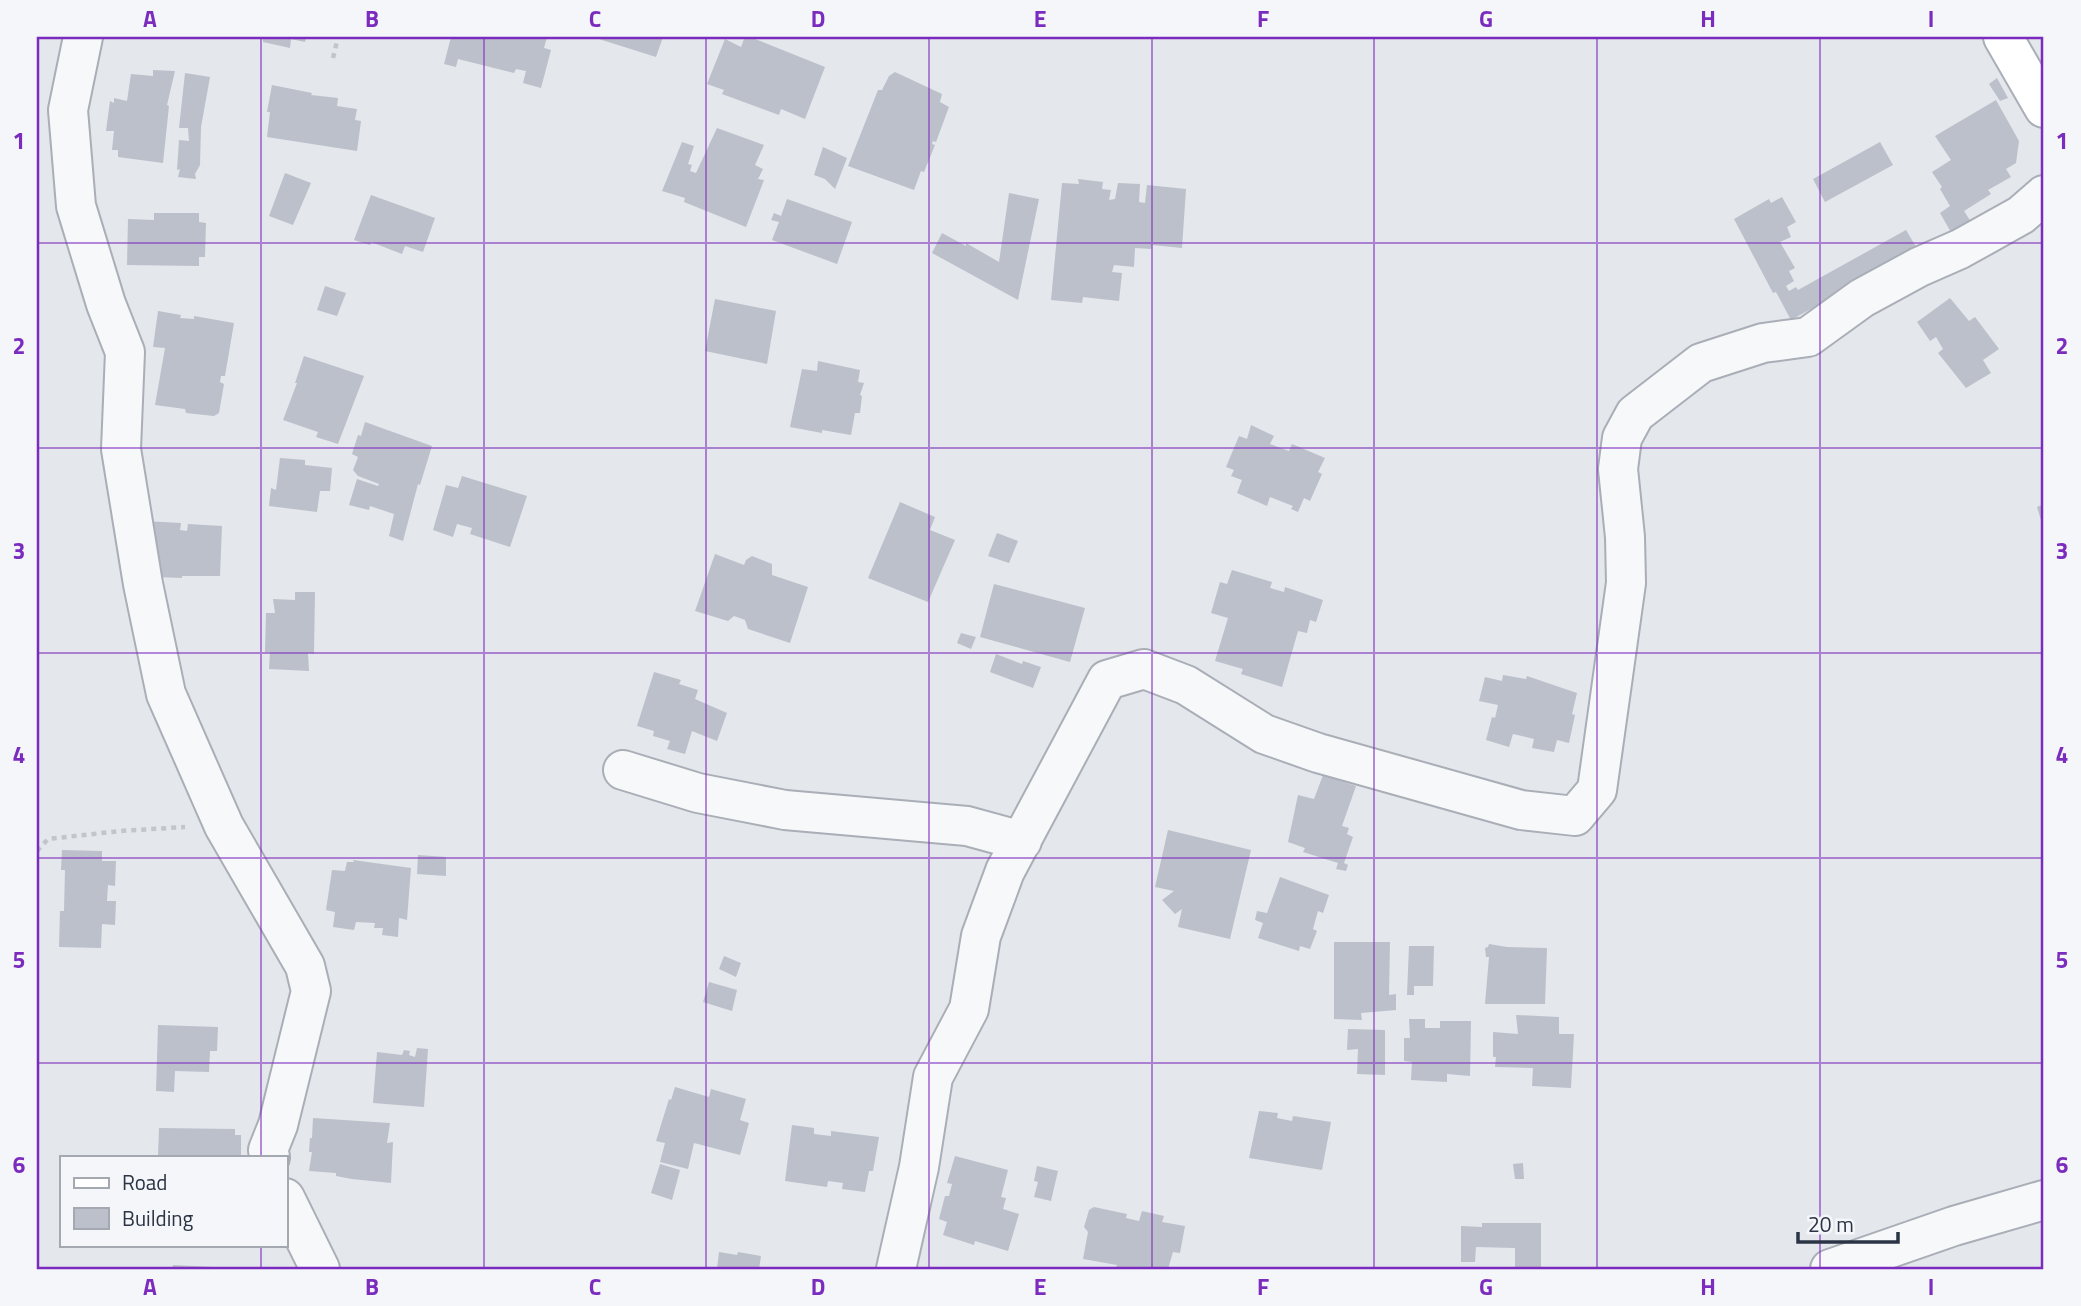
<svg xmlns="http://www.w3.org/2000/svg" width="2081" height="1306" viewBox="0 0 2081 1306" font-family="'Titillium Web',sans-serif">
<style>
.building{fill:#bbc0ca}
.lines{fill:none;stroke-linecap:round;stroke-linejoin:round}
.street-casing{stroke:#a9aeb7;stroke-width:42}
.secondary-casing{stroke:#a9aeb7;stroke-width:42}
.path{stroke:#c2c5cb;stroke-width:4.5;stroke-dasharray:5 5;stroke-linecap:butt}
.street{stroke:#f7f8fa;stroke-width:38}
.secondary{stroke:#fff;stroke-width:38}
.grid{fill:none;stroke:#7b2cbf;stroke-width:2;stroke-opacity:0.55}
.neatline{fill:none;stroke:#7b2cbf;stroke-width:2.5}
.grid-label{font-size:23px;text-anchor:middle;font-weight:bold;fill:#7b2cbf}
</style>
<rect width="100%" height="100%" fill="#e4e7ec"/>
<!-- building -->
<path class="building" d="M263,37H306L305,42L291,39L290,48L263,42Z
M451,37H547L544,48L551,50L541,88L523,83L526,71L516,69L514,73L458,59L456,67L444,64Z
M600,37H663L656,57L599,39Z
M750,37L825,67L805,119L781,109L779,115L722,94L724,90L707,84L725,39L741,47L744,39Z
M153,70L175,71L167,105L169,106L163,163L118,157V150H112L114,131H106L110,101L114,103V98L127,101L131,74L153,76Z
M895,72L942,94L940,102L949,107L936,142L933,141L932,144L935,145L924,172L921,171L914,190L848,166L878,90H882L889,76Z
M185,73L210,77L201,127L200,165L195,174L196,179L178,177L180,169L177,170L179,140L189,141L188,128H179Z
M1997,78L2008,98L2000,101L1989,84Z
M272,85L312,93L311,95L338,98L337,106L357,109L355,120L361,121L357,151L267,137L270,112H267Z
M1996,100L2019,141L2016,163L2006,169L2011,177L1988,190L1991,194L1964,211L1971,222L1952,234L1940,213L1950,206L1940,189L1942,187L1932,172L1951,160L1935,136Z
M717,128L764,145L755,165L763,169L758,179L764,180L746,227L684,202L685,198L662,191L682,142L694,146L688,164L692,165L690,171L696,173Z
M1880,142L1893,165L1825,202L1813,179Z
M823,147L847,158L835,189L825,179L814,175Z
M285,173L311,183L293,225L269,216Z
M1078,179L1103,182L1102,189L1111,190L1109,200L1115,199L1118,183L1140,184L1139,202L1145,203L1147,185L1186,189L1182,248L1152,245L1151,249L1135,248L1134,267L1114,265L1112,272L1122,273L1119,301L1083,297L1082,303L1051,300L1062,183L1079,184Z
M1009,193L1039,199L1018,300L932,253L942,233L966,246V243L999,262Z
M371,195L435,218L423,252L405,246L402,254L371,242L370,245L354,240Z
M1782,197L1796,222L1787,227L1791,237L1780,242L1795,268L1789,271L1794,281L1786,286L1789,291L1796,287L1798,290L1906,230L1918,250L1791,320L1776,292L1773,293L1734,219L1769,199L1771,203Z
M787,199L852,222L837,264L772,240L779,222L771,220L774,213L781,216Z
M154,213H199V222L206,223L205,257H199V266L127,265L128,219L154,220Z
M325,286L346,293L337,316L317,310Z
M1950,298L1969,321L1975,317L1999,349L1983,360L1991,373L1966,388L1938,353L1943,349L1936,337L1930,341L1917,322Z
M715,299L776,311L767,364L705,351Z
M158,311L181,315L180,318L194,319V316L234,323L225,376H221L220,382L224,384L219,413L214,416L186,413L185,409L155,405L165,348L153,347Z
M304,356L364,376L338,444L316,437L318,432L283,420L297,383H295Z
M818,361L860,370L858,382L864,383L860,395L862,396L860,413H855L851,435L822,430V433L790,427L802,369L817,371Z
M365,422L432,446L420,485L418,484L403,541L389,536L394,514L370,506L369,510L349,505L357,479L378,486L379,484L358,476L353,470L358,457L352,454L358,435L361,436Z
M1251,425L1274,436L1270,444L1289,451L1292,444L1325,458L1318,472L1322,474L1310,501L1304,498L1298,512L1291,509L1293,506L1270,497L1267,506L1237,493L1242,480L1231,476L1234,470L1226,467L1239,436L1247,439Z
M280,458L305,460V465L332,468L330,491H320L317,512L269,506L271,488L276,490Z
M462,476L527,496L510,547L470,534L472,528L457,524L453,537L433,530L446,485L458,488Z
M900,502L935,517L930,530L955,540L928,602L868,578Z
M2044,504V530L2037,507Z
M144,521L181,523L180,530L187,531L188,524L222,526L220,576H182V578L157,577Z
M997,533L1018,541L1009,563L988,556Z
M715,554L744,565L746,560L752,556L772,564V575L808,587L790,643L748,629L745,620L734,616L728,621L695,611Z
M1232,570L1272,582L1270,588L1284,592L1285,587L1323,600L1316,622L1310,620L1307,633L1298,631L1282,687L1241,674L1243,669L1215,661L1228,618L1211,613L1220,582L1227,584Z
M994,584L1085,608L1070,662L980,637Z
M295,592H315L314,654L308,653L309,671L269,669L270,652H265L266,613H275L273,599L295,600Z
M961,633L976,637L971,649L957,643Z
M996,654L1022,664L1023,661L1041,667L1033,688L990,672Z
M654,672L681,680L679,684L698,690L695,699L727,713L717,741L692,731L685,754L667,749L670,741L653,736L654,731L637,726Z
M1503,675L1526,679L1527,676L1577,693L1572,714L1575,715L1569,743L1557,740L1554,752L1532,748L1534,739L1513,734L1509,747L1486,740L1492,717L1495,718L1498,705L1479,701L1485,677L1502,681Z
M1323,775L1356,786L1342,826L1349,828L1347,834L1353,837L1344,863L1348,865L1346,871L1336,869L1338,863L1303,852L1305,848L1288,842L1298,795L1314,799Z
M1168,830L1251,850L1230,939L1178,927L1182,909L1175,914L1162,900L1174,891L1155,887Z
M62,850L102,851V861H116L115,886L108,885L107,901H116L115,925L102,924L101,948L59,947L60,911H64L65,870H61Z
M418,855L446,857V876L417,874Z
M353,860L411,868L407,920L399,918L398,937L382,935L383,928H374L375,923L356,922L354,930L333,927L335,912L326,910L332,870L345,871L347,862H354Z
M1280,877L1329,895L1323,913L1318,911L1313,929L1317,931L1310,949L1300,946L1299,951L1258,938L1263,923L1255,920L1257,911L1267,913Z
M1334,942H1390L1389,995L1396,994V1010L1361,1013L1362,1020L1334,1019Z
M1489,944L1507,947L1547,948L1545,1004H1485L1489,957H1486L1485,948L1488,947Z
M1409,946H1434L1433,986H1414V995H1407Z
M724,956L741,963L736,977L719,969Z
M709,982L737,990L732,1011L703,1002Z
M1516,1015L1559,1017V1034H1574L1571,1088L1532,1086L1533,1068L1495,1067L1496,1057H1493V1032L1518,1034Z
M1409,1019H1425V1028H1440V1021H1471L1470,1076L1447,1074V1082L1411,1080L1412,1062L1404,1061V1038H1410Z
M158,1025L218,1027L217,1051H210L209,1072L175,1071L174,1092L156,1091Z
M1348,1029L1385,1030V1075L1357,1074L1358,1049L1347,1050Z
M417,1048L428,1049L424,1107L373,1103L377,1052L402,1055L404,1050L410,1051L409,1055L415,1057Z
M675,1087L709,1097L711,1089L746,1099L740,1120L749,1123L740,1155L694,1143L688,1169L660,1162L665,1143L656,1141L669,1099L671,1100Z
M1259,1111L1278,1113L1277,1118L1292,1121L1293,1116L1331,1122L1322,1170L1249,1158Z
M313,1118L390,1123L387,1143L393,1142L391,1183L352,1179L336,1176V1173L309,1171L312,1152H309L310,1138H312Z
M792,1125L814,1128V1134L831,1136V1131L879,1137L873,1171H869L865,1192L842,1189L843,1183L828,1181L827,1187L785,1181Z
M159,1128L235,1129V1135H241V1157H158Z
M955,1156L1008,1170L1001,1197L1006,1198L1003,1209L1019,1214L1008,1251L975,1241L974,1245L943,1235L947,1222L939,1219L945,1196H949L952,1184L947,1183Z
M1523,1163L1524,1179H1515L1513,1164Z
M660,1164L680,1170L672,1200L651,1193Z
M1037,1166L1058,1171L1051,1201L1034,1197L1038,1182L1034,1181Z
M1094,1207L1127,1214L1126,1218L1139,1221L1142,1211L1164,1216L1162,1222L1185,1226L1180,1253L1173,1252L1168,1269H1115L1117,1265L1083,1259L1088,1232L1084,1227L1089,1210Z
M1482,1223H1541V1269H1515V1248L1476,1247L1475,1262H1461V1226L1482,1227Z
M719,1252L737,1255L738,1252L761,1256L759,1269H717Z
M173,1265L213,1267V1269H172Z"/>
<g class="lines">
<!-- street casing -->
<g class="street-casing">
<path id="street" d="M83,37L68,110L76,206L106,304L125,352L121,449L143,584L166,694L224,826L305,966L311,991L278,1125L268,1150L270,1157
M623,770L698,793L785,810L967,826L1022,841
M285,1198L320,1269
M896,1269L919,1167L933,1077L969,1009L981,936L1005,871L1107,680L1144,669L1186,685L1264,734L1318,753L1521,810L1575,816L1597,790L1626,583L1625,537L1618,469L1622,438L1635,414L1701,363L1763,343L1808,337L1862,298L1919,267L1960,249L2021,215L2044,195
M1830,1269L1954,1226L2044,1200"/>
</g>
<!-- secondary casing -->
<g class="secondary-casing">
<path id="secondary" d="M2003,37L2044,108"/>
</g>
<!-- path -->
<path class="path" d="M333,58L338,37
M37,851L48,839L120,831L185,827"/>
<!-- street -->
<use href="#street" class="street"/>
<!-- secondary -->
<use href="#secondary" class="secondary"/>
</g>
<!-- grid -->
<path class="grid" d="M261,37V1157M484,37V1269M706,37V1269M929,37V1269M1152,37V1269M1374,37V1269M1597,37V1269M1820,37V1269M37,243H2044M37,448H2044M37,653H2044M37,858H2044M37,1063H2044M261,1245V1269"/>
<!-- border -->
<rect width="2081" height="1306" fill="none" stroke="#f4f6f9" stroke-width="77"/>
<!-- legend -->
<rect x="60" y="1156" width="228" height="91" fill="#f4f6f9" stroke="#a4a8b1" stroke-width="2"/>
<rect x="74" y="1178" width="35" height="10" fill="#ffffff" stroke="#a4a8b1" stroke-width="2"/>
<text x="122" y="1190" font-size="21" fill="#2b3445">Road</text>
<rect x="74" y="1208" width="35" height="21" fill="#bbc0ca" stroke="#a4a8b1" stroke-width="2"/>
<text x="122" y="1226" font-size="21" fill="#2b3445">Building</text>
<!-- scale -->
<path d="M1798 1232v10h100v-10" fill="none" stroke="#2b3445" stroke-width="3.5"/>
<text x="1808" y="1232" font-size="21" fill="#2b3445" stroke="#f4f6f9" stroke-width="5" paint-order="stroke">20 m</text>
<rect x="38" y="38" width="2004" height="1230" class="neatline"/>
<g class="grid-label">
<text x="150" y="27">A</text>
<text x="372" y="27">B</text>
<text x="595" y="27">C</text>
<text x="818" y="27">D</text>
<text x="1040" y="27">E</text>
<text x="1263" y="27">F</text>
<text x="1486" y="27">G</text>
<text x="1708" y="27">H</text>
<text x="1931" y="27">I</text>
<text x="19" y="149">1</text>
<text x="2062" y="149">1</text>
<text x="19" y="354">2</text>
<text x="2062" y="354">2</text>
<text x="19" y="559">3</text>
<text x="2062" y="559">3</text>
<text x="19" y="763">4</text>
<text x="2062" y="763">4</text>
<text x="19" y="968">5</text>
<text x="2062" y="968">5</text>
<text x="19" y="1173">6</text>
<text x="2062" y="1173">6</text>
<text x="150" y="1295">A</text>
<text x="372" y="1295">B</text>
<text x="595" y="1295">C</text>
<text x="818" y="1295">D</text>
<text x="1040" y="1295">E</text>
<text x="1263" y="1295">F</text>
<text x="1486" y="1295">G</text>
<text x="1708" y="1295">H</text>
<text x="1931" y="1295">I</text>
</g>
</svg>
